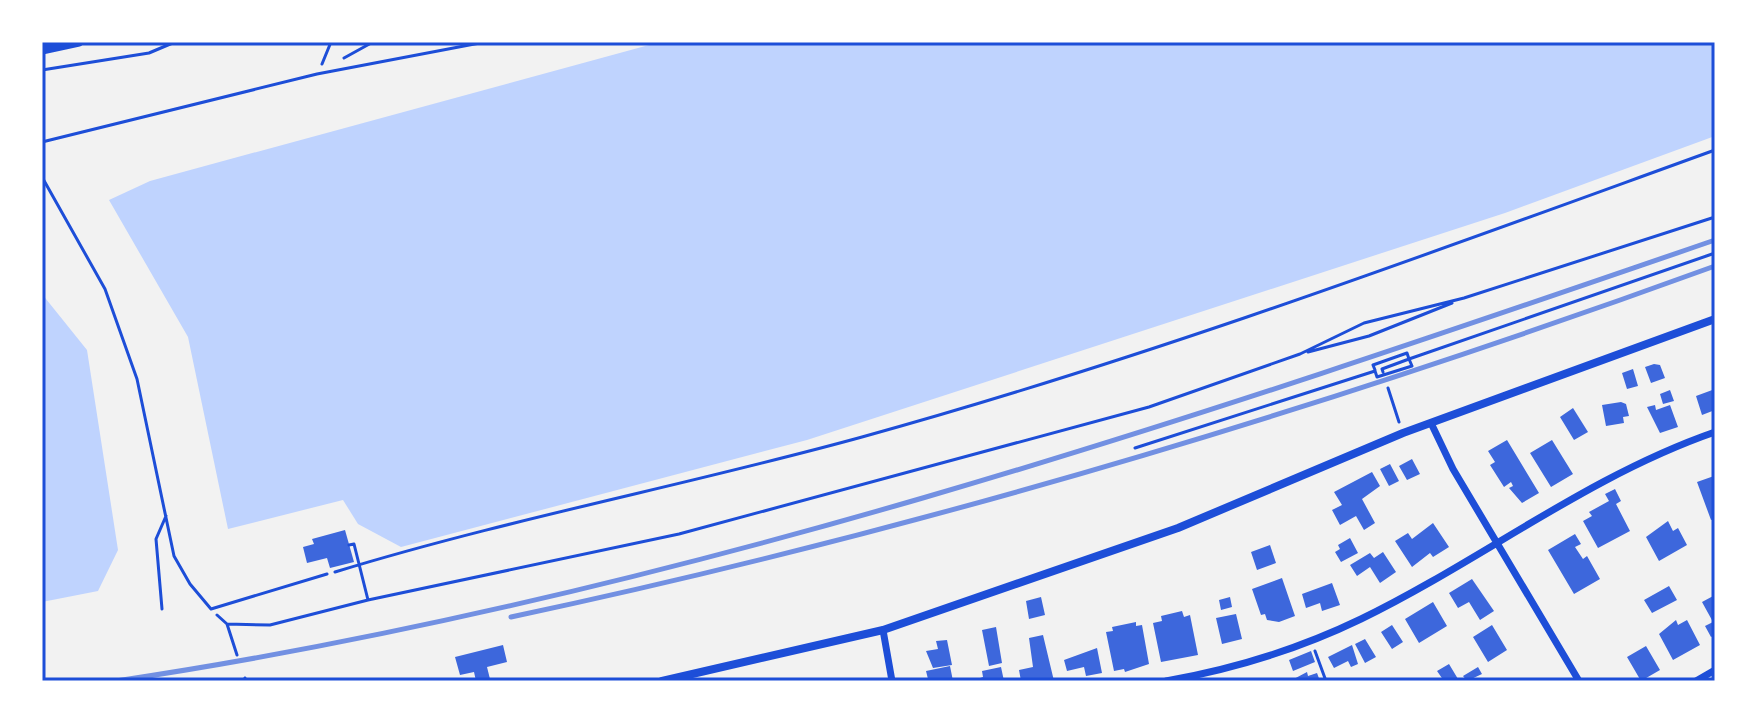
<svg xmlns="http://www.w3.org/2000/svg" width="1757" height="723" viewBox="0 0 1757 723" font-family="Manrope,sans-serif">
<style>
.water{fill:#bfd3fe}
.building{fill:#3d67dc}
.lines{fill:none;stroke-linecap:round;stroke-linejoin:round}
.path{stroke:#1d4ed8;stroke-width:3}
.service{stroke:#1d4ed8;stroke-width:3}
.minor{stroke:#1d4ed8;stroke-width:7}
.tertiary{stroke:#1d4ed8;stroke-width:8}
.secondary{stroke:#1d4ed8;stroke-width:9}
.rail{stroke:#7290e2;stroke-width:5}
.neatline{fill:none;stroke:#1d4ed8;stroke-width:3}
</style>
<rect width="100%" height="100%" fill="#f2f2f2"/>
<!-- water -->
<path class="water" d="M660,42H1715V136L1505,213L807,440L401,547L358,524L343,500L228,529L188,337L109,200L150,181Z
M42,294L87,350L118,550L98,591L42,602Z"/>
<!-- building -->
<path class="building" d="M1654,364L1660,365L1665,378L1651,383L1645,367Z
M1633,369L1638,386L1627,389L1622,373Z
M1715,389V410L1702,415L1696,396Z
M1670,390L1674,401L1663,404L1660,394Z
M1621,402L1626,404L1629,416L1623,417L1624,423L1606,426L1602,405Z
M1655,405L1656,410L1670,405L1678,427L1660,433L1647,407Z
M1573,408L1588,432L1574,440L1560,417Z
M1507,440L1539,493L1522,503L1509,488L1513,486L1511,482L1504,487L1490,465L1495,462L1488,451Z
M1552,440L1573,474L1551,487L1530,453Z
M1412,459L1420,474L1407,480L1399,466Z
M1390,464L1399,481L1389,486L1380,469Z
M1372,472L1380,486L1362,499L1375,523L1364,530L1356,516L1340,525L1332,510L1342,505L1334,492Z
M1714,476L1715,519L1711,520L1697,482Z
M1615,489L1621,501L1616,504L1630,531L1598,548L1583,521L1592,516L1589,512L1609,501L1605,494Z
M1668,521L1673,531L1678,528L1687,545L1659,561L1646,537Z
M1433,523L1449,547L1433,557L1430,553L1412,567L1395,541L1408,533L1412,539Z
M345,530L354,562L330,568L327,558L307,563L303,547L314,544L312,539Z
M1575,534L1581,544L1575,547L1583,559L1587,556L1600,579L1574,594L1548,550Z
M1350,538L1358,553L1341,562L1335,552L1340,549L1338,545Z
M1270,545L1276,563L1257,570L1251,552Z
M1383,552L1396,572L1380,583L1370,567L1357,576L1350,565L1370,553L1374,558Z
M1282,578L1295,616L1279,622L1267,620L1265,614L1261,615L1252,589Z
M1472,579L1494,611L1480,620L1469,602L1458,608L1449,593Z
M1332,583L1340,605L1322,611L1320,603L1306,608L1302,594Z
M1669,586L1677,600L1652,613L1644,600Z
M1715,595V635L1711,637L1705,626L1713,622L1702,602Z
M1041,597L1045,615L1029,619L1026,601Z
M1230,597L1232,607L1221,610L1219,600Z
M1433,602L1447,626L1419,643L1405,619Z
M1182,611L1184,617L1190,615L1198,655L1161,662L1153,623L1162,621L1161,616Z
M1236,614L1242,639L1222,644L1216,618Z
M1676,620L1678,625L1687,620L1700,645L1673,660L1659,634Z
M1136,622V626L1142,625L1149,664L1125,672L1124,669L1114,671L1106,632L1113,631L1112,627Z
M1392,625L1403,642L1392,649L1381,632Z
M1492,625L1507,650L1488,662L1473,637Z
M996,627L1002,663L989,666L982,630Z
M1043,635L1054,681H1021L1019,670L1033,667L1029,638Z
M1365,639L1376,657L1365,663L1355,644Z
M947,640L952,665L933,668L926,651L938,649L936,641Z
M503,645L507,662L487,667L490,679L476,681L474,672L460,675L455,657Z
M1352,645L1358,664L1351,667L1348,661L1334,668L1328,657Z
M1646,646L1660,670L1641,681L1627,657Z
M1097,648L1102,673L1086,676L1084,667L1067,671L1064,660Z
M1311,651L1315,662L1293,671L1289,660Z
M1449,664L1458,679L1454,681H1444L1437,671Z
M950,666L953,681L928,679L926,671Z
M1001,667L1004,681H971L983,677L982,671Z
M1478,667L1482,674L1467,681L1463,676Z
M1307,672L1308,676L1317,673L1320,681H1290Z"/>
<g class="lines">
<!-- path -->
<path class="path" d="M344,58L373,42
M322,64L331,42
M42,70L149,53L175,42
M1308,352L1369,336L1452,303
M1375,370L1373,365L1407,353L1409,359
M1383,372L1382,369L1409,359
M1388,388L1399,422
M1135,448L1375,371L1377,377L1412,366L1409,359L1715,253
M349,545L354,544L368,600
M335,572C508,519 688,485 862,437C1152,357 1433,252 1715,150
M217,615L227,624L270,625L368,600L679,534L1149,407L1300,354L1364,323L1464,298L1715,217
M227,624L237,655
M1315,651L1326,681
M245,678L246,681"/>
<!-- service -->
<path class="service" d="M42,142L317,74L485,42
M42,177L105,289L137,379L174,556L190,584L211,609L327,574
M162,609L156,539L166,516"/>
<!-- minor -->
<path class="minor" d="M1431,423L1453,469L1579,681
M883,630L892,681
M1166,681C1234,669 1299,649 1361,619C1482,560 1588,476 1715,432
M1696,681L1715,670"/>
<!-- tertiary -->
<path class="tertiary" d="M662,681L883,630L1178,528L1403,433L1715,319"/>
<!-- secondary -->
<path class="secondary" d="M42,50L79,42"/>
<!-- rail -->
<path class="rail" d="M511,617C921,530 1322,409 1715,266
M116,681C665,599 1192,420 1715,240"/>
</g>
<!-- border -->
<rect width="1757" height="723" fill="none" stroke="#ffffff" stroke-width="88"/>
<rect x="44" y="44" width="1669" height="635" class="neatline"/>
</svg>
